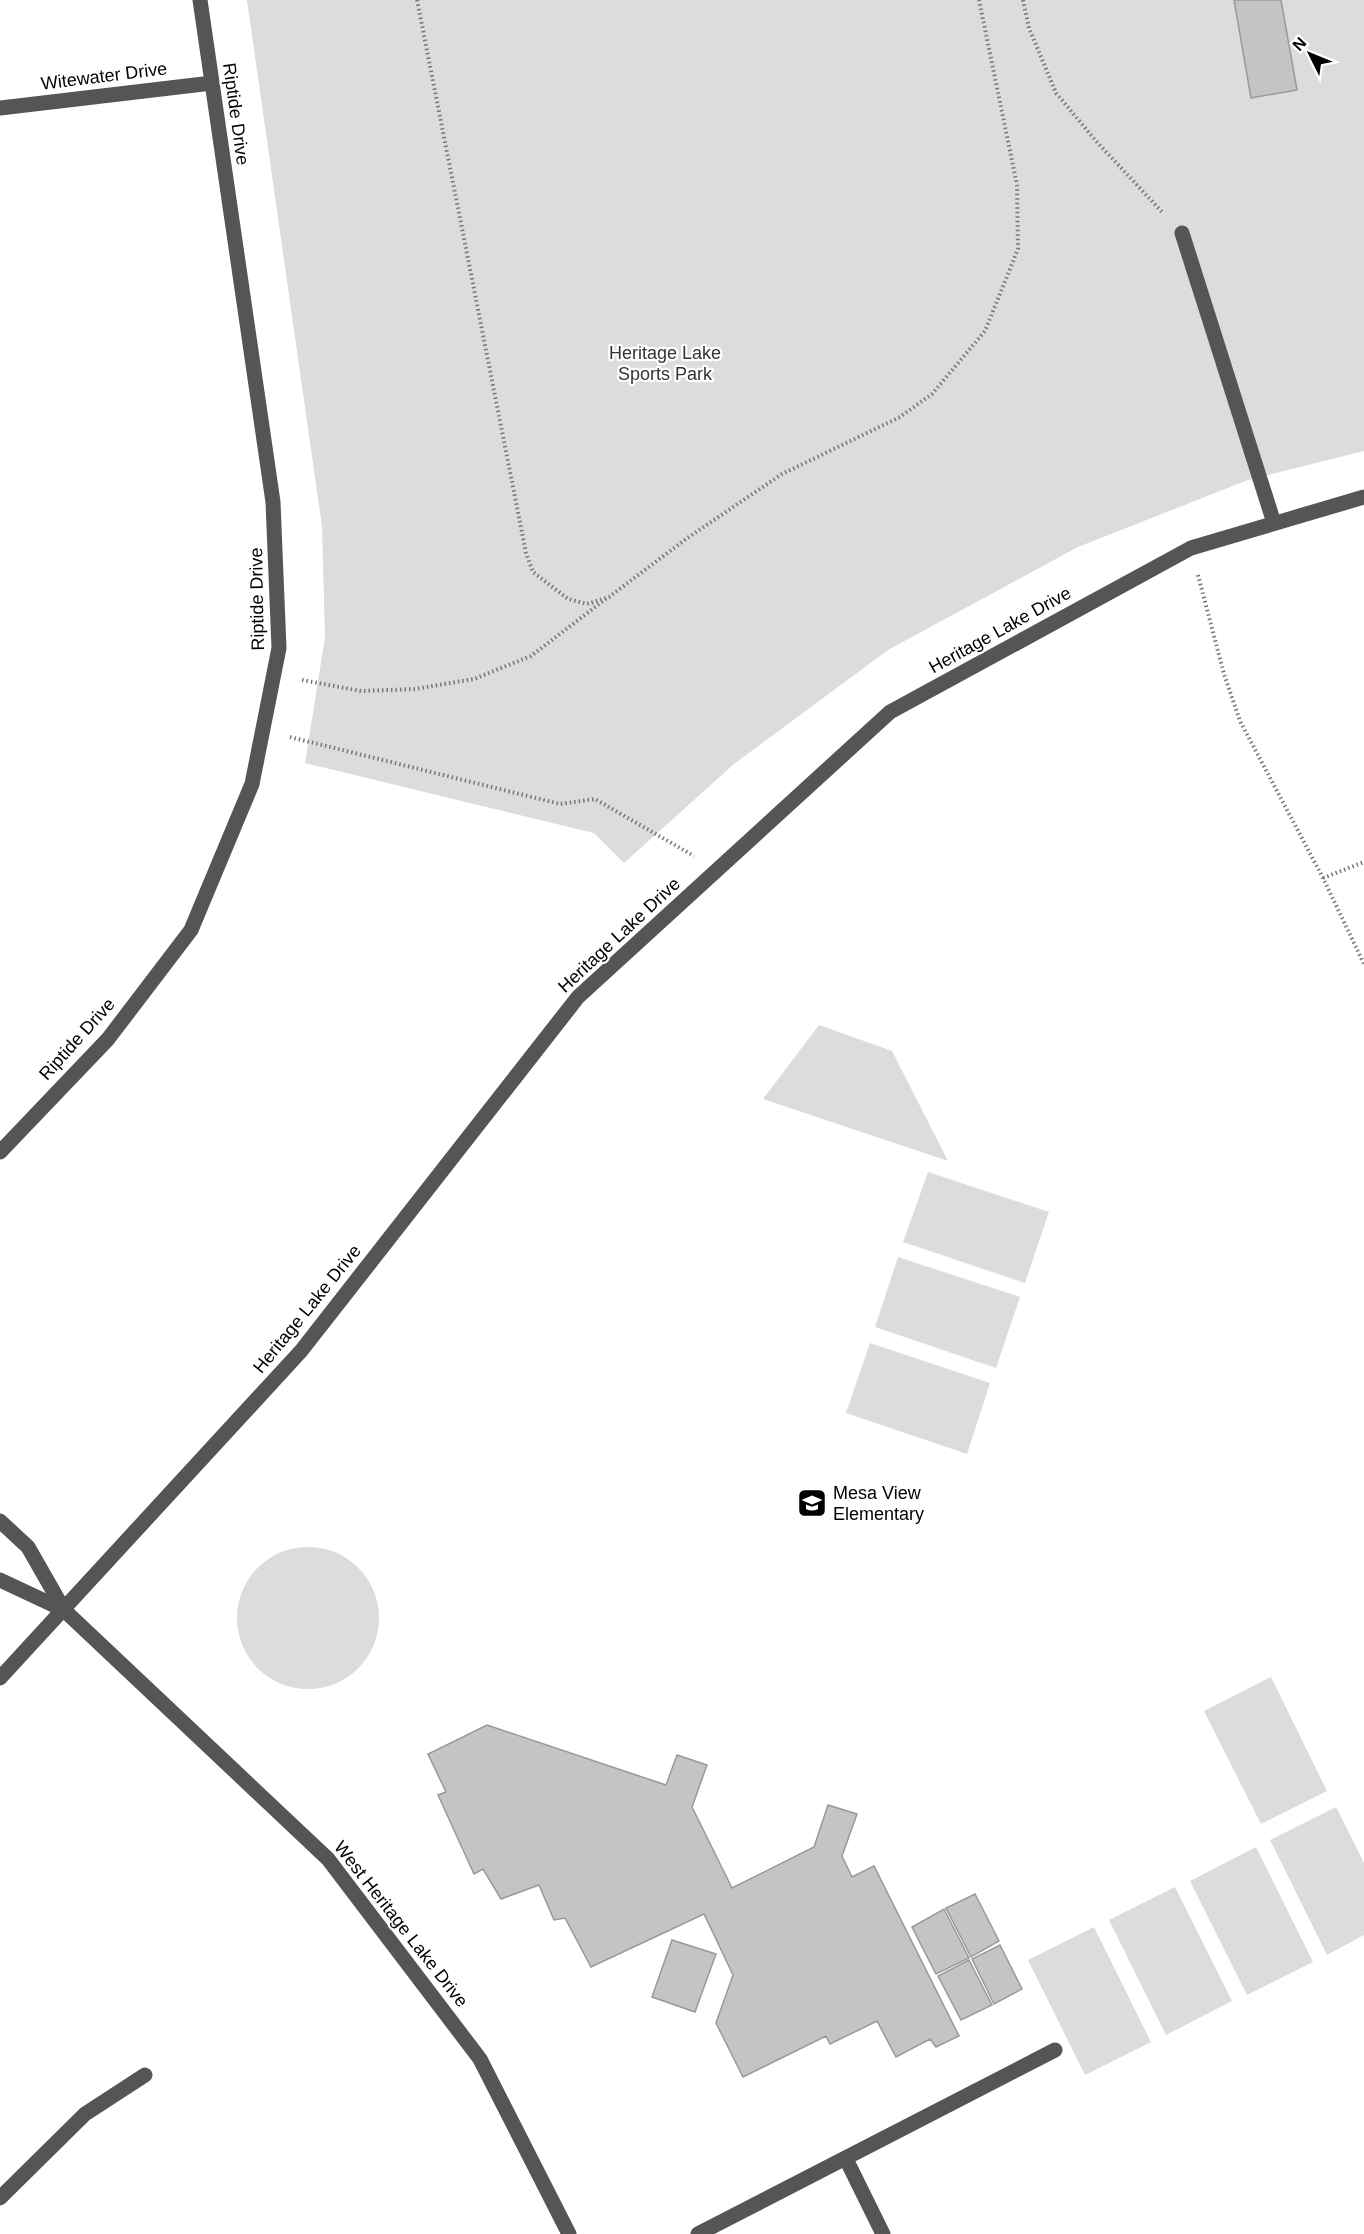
<svg xmlns="http://www.w3.org/2000/svg" width="1364" height="2234" viewBox="0 0 1364 2234" font-family="Helvetica,sans-serif">
<style>
.green{fill:#dcdcdc}
.building{fill:#c4c4c4;stroke:#999;stroke-width:1.5}
.lines{fill:none;stroke-linecap:round;stroke-linejoin:round}
.path{stroke:#777;stroke-width:4;stroke-dasharray:1.5 3;stroke-linecap:butt}
.minor{stroke:#555;stroke-width:15}
.labels{text-anchor:middle;dominant-baseline:central;stroke-width:4.5;stroke-linejoin:round;paint-order:stroke}
.street-label{font-size:18px;fill:#000;stroke:#fff}
.park-label{font-size:18px;fill:#333;stroke:#fff}
.poi-label{font-size:18px;fill:#000;stroke:#fff;text-anchor:start}
</style>
<rect width="100%" height="100%" fill="#fff"/>
<!-- green -->
<path class="green" d="M247,0H1364V451L1248,480L1078,547L888,650L734,764L624,863L594,833L305,763L325,637L322,527Z
M819,1025L892,1051L948,1161L763,1099Z
M928,1172L1049,1212L1025,1283L903,1242Z
M898,1257L1020,1297L996,1368L875,1327Z
M870,1343L990,1383L967,1454L846,1413Z
M237 1618a71 71 0 1 1 142 0a71 71 0 1 1-142 0Z
M1271,1677L1327,1791L1261,1824L1204,1711Z
M1336,1807L1364,1863V1935L1327,1955L1270,1840Z
M1256,1847L1313,1962L1247,1995L1190,1881Z
M1175,1887L1232,2001L1166,2035L1109,1920Z
M1094,1927L1151,2042L1085,2075L1028,1960Z"/>
<!-- building -->
<path class="building" d="M1234,0H1281L1297,90L1251,98Z
M487,1725L666,1785L677,1755L707,1765L692,1807L732,1888L814,1847L828,1805L857,1814L842,1856L852,1877L874,1866L959,2036L936,2047L930,2039L896,2057L877,2021L830,2044L826,2036L743,2077L716,2023L733,1975L704,1914L591,1967L565,1918L554,1920L539,1885L501,1899L483,1869L474,1874L438,1795L446,1792L428,1754Z
M975,1894L999,1941L971,1957L946,1908Z
M944,1909L969,1958L936,1974L912,1927Z
M672,1940L716,1954L695,2012L652,1997Z
M1000,1945L1022,1989L994,2004L972,1959Z
M969,1960L992,2005L961,2020L938,1976Z"/>
<g class="lines">
<!-- path -->
<path class="path" d="M417,0L526,553L533,572L568,599L587,604L609,597L686,539L782,474L900,417L932,394L985,331L1018,249L1017,185L979,0
M1023,0L1029,28L1056,93L1096,141L1163,213
M1198,575L1224,674L1240,721L1323,878L1364,964
M302,680L361,691L415,689L474,679L531,656L607,598
M290,737L560,804L595,799L694,856
M1323,878L1364,862"/>
<!-- minor -->
<path class="minor" d="M0,108L212,83
M1182,233L1274,523
M0,1152L108,1039L191,930L252,784L279,648L273,502L200,0
M0,1521L28,1547L64,1610L328,1859L480,2059L569,2234
M0,1580L64,1610
M0,1678L301,1351L578,997L890,712L1191,548L1364,497
M846,2159L883,2234
M0,2198L85,2114L145,2075
M698,2234L1055,2050"/>
</g>
<!-- icons -->
<defs>
<g id="school-square" transform="scale(1.5)"><rect x="-9" y="-9" width="18" height="18" rx="4" fill="#000" stroke="#fff"/><path d="M0-5L7-2L0 1L-7-2ZM-4 1L0 2.5L4 1V4Q0 6-4 4Z" fill="#fff"/></g>
</defs>
<g fill-rule="evenodd">
<use href="#school-square" x="812" y="1503"/>
</g>
<g class="labels">
<!-- street labels -->
<g class="street-label">
<text transform="translate(104 76) rotate(-7)">Witewater Drive</text>
<text transform="translate(236 114) rotate(82)">Riptide Drive</text>
<text transform="translate(257 599) rotate(-91)">Riptide Drive</text>
<text transform="translate(1000 630) rotate(-29)">Heritage Lake Drive</text>
<text transform="translate(619 935) rotate(-43)">Heritage Lake Drive</text>
<text transform="translate(77 1039) rotate(-48)">Riptide Drive</text>
<text transform="translate(307 1309) rotate(-51)">Heritage Lake Drive</text>
<text transform="translate(401 1924) rotate(52)">West Heritage Lake Drive</text>
</g>
<!-- park labels -->
<g class="park-label">
<text x="665" y="353">Heritage Lake<tspan x="665" dy="21">Sports Park</tspan></text>
</g>
<!-- poi labels -->
<g class="poi-label">
<text x="833" y="1493">Mesa View<tspan x="833" dy="21">Elementary</tspan></text>
</g>
</g>
<!-- north arrow -->
<g transform="translate(1310 54) rotate(313)" stroke="#ffffff" stroke-width="4.5" paint-order="stroke">
<path d="M0-4.5L10 22L0 15L-10 22Z" fill="#000000"/>
<text y="-9" font-size="16" font-weight="bold" text-anchor="middle" fill="#000000">N</text>
</g>
</svg>
